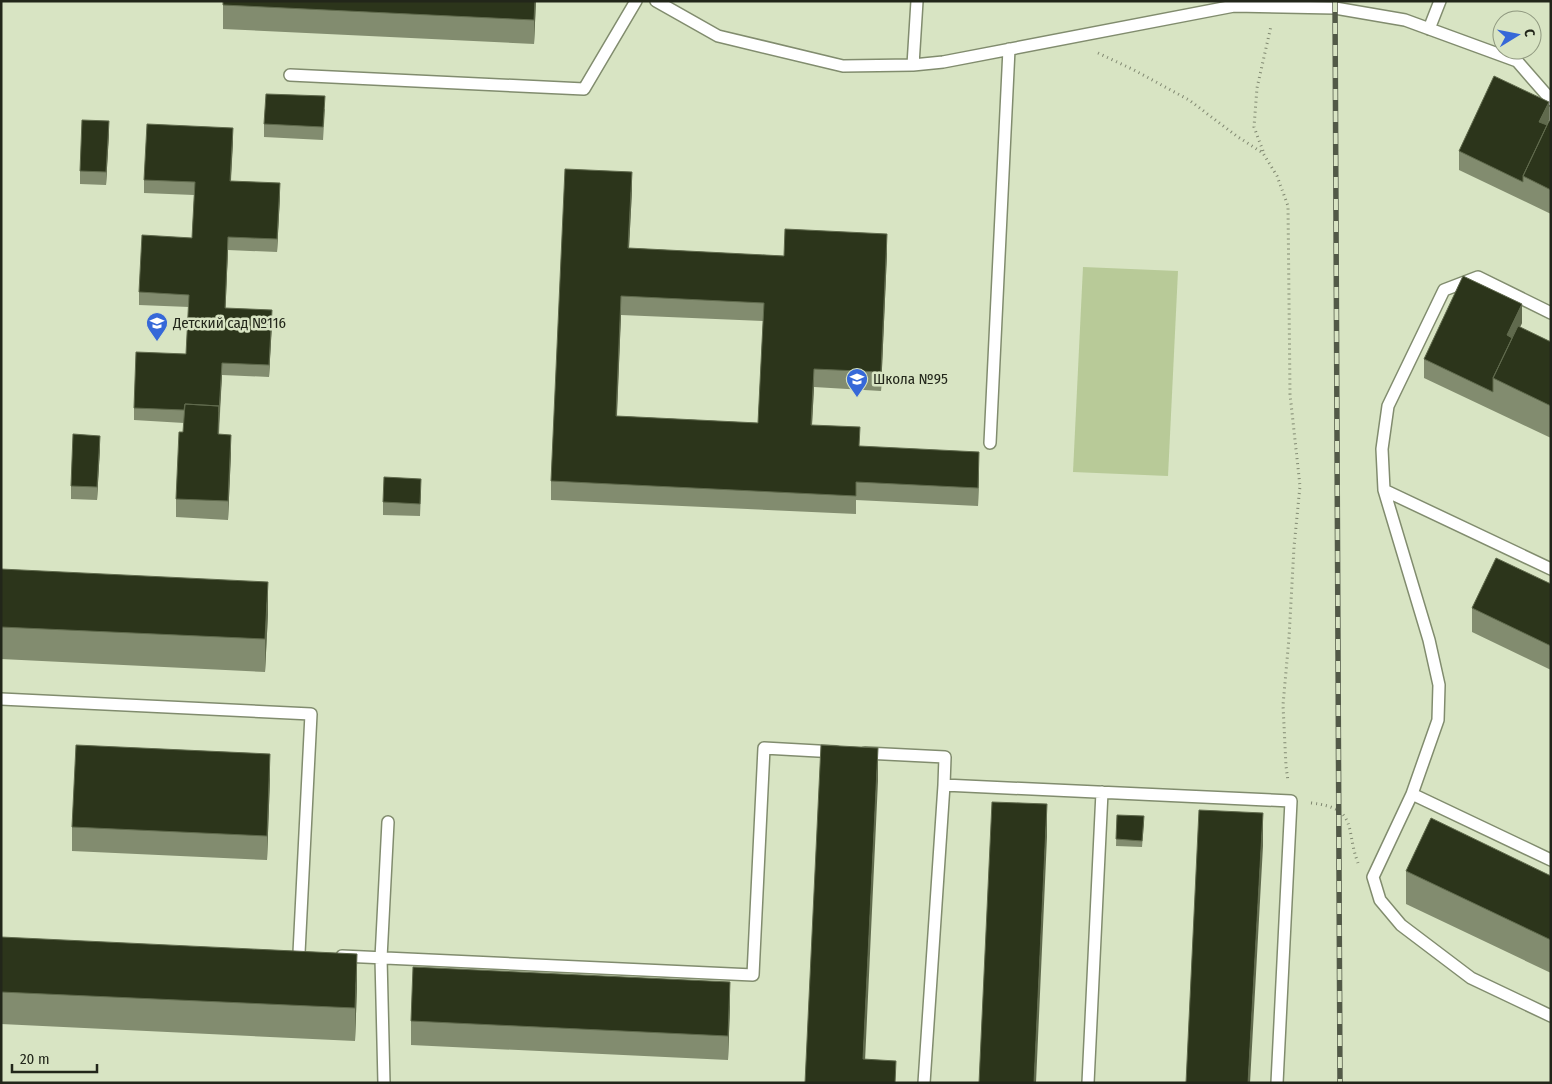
<svg xmlns="http://www.w3.org/2000/svg" width="1552" height="1084" viewBox="0 0 1552 1084" font-family="'Fira Sans Condensed',sans-serif">
<style>
.green{fill:#b8ca98}
.lines{fill:none;stroke-linecap:round;stroke-linejoin:round}
.lane-casing{stroke:#818c6e;stroke-width:14}
.path{stroke:#808871;stroke-width:3;stroke-dasharray:1 4;stroke-linecap:butt}
.lane{stroke:#fff;stroke-width:11}
.rail-casing{stroke:#525947;stroke-width:5.5}
.rail{stroke:#d8e4c3;stroke-width:4;stroke-dasharray:11;stroke-linecap:butt}
.wall{fill:#828c6f;fill-rule:evenodd}
.shaded-wall{fill:#606a4d}
.building{fill:#2c351b;stroke:#606a4d;fill-rule:evenodd}
.labels{text-anchor:middle;dominant-baseline:central;stroke-width:5;stroke-linejoin:round;paint-order:stroke}
.poi-label{font-size:15px;fill:#22261a;stroke:#d8e4c3;text-anchor:start}
</style>
<rect width="100%" height="100%" fill="#d8e4c3"/>
<!-- green -->
<path class="green" d="M1083,267L1178,271L1168,476L1073,472Z"/>
<g class="lines">
<!-- lane casing -->
<g class="lane-casing">
<path id="lane" d="M656,1L718,36L843,66L913,65L943,62L1234,6L1335,8L1405,20L1517,61L1551,100
M1429,29L1440,1
M913,65L917,1
M290,75L584,89L636,1
M990,443L1009,49
M1384,490L1551,569
M1,699L311,714L299,953
M865,753L945,757L944,785
M1412,794L1438,720L1439,685L1429,640L1384,490L1382,449L1388,406L1444,290L1478,277L1551,313
M1551,860L1412,794L1373,877L1380,900L1401,925L1471,978L1551,1016
M342,956L753,975L764,748L836,752
M384,1083L381,958L388,822
M924,1083L944,785L1291,801L1277,1083
M1088,1083L1102,792"/>
</g>
<!-- path -->
<path class="path" d="M1098,53L1134,70L1189,100L1238,137L1263,153L1277,176L1288,206L1290,394L1300,486L1294,547L1289,638L1283,705L1286,766L1288,781
M1263,151L1254,127L1257,88L1271,26
M1311,803C1359,808 1345,829 1358,863"/>
<!-- lane -->
<use href="#lane" class="lane"/>
<!-- rail casing -->
<g class="rail-casing">
<path id="rail" d="M1335,1L1340,1083"/>
</g>
<!-- rail -->
<use href="#rail" class="rail"/>
</g>
<!-- wall -->
<path class="wall" d="M223,1H536L534,44L223,29Z
M325,109L323,140L264,137V124Z
M1549,120L1547,125L1551,122V214L1459,170V151Z
M109,133L106,185L80,184V171Z
M233,141L231,181L280,196L277,252L228,250L225,308L272,323L269,377L222,375L219,434L231,453L228,520L176,517V499L184,423L134,420V408L186,354L189,307L139,305V292L192,238L194,195L144,193V180Z
M632,190L629,248L784,256L887,253L881,391L814,387L812,425L860,446L979,471L978,506L856,500V514L551,500V481ZM621,315L763,321L758,423L617,416Z
M1522,323L1520,327L1551,342V438L1424,378V359Z
M100,448L97,500L71,499V486Z
M421,492L420,516L383,515V502Z
M1,569L268,614L265,672L1,659Z
M1551,584V670L1472,632V608Z
M270,778L267,860L72,851V827Z
M1117,815L1144,823L1142,847L1116,846Z
M1406,871L1551,876V973L1406,904Z
M1,937L357,987L355,1041L1,1024Z
M730,1006L728,1060L411,1045V1021Z"/>
<!-- shaded-wall -->
<path class="shaded-wall" d="M535,1H536L534,44V20Z
M1549,102V120L1539,140V122Z
M109,121V133L106,185V172Z
M233,128V141L230,193V181Z
M632,172V190L628,267V248Z
M280,183V196L277,252V239Z
M887,234V253L881,391V372Z
M228,237V250L225,321V308Z
M621,296V315L616,435V416Z
M1522,304V323L1507,354V335Z
M272,310V323L269,377V365Z
M222,363V375L219,424V412Z
M814,369V387L811,443V425Z
M231,435V453L228,520V501Z
M100,436V448L97,500V487Z
M979,452V471L978,506V488Z
M268,582V614L265,672V639Z
M878,748V781L864,1083L863,1059Z
M270,754V778L267,860V836Z
M1047,804V837L1036,1083H1034Z
M1263,813V846L1250,1083H1248Z
M357,954V987L355,1041V1008Z
M730,982V1006L728,1060V1036Z"/>
<!-- building -->
<path class="building" d="M223,1H535L534,20L223,5Z
M1494,76L1549,102L1539,122L1547,125L1523,176V182L1459,151Z
M266,94L325,96L323,127L264,124Z
M82,120L109,121L106,172L80,171Z
M1549,121L1551,122V190L1523,176Z
M147,124L233,128L230,181L280,183L277,239L228,237L225,308L272,310L269,365L222,363L219,412V406L185,404L184,410L134,408L136,352L186,354L189,295L139,292L142,235L192,238L195,182L144,180Z
M565,169L632,172L628,248L784,256L785,229L887,234L881,372L814,369L811,425L860,427L859,446L979,452L978,488L856,482V496L551,481ZM621,296L764,303L758,423L616,416Z
M1463,276L1522,304L1507,335L1512,338L1493,378V392L1424,359Z
M1518,326L1551,342V406L1493,378Z
M185,404L219,406L218,434L231,435L228,501L176,499L179,432H183Z
M73,434L100,436L97,487L71,486Z
M384,477L421,479L420,504L383,502Z
M1496,558L1551,584V646L1472,608Z
M1,569L268,582L265,639L1,627Z
M76,745L270,754L267,836L72,827Z
M821,745L878,748L863,1059L896,1061L895,1083H805Z
M992,802L1047,804L1034,1083H979Z
M1199,810L1263,813L1248,1083H1186Z
M1117,815L1144,816L1142,841L1116,839Z
M1431,818L1551,876V940L1406,871Z
M1,937L357,954L355,1008L1,992Z
M413,967L730,982L728,1036L411,1021Z"/>
<!-- icons -->
<defs>
<g id="school-pin" transform="scale(1.125)"><path d="M0 17L-7.5 6A9.5 9.5 0 1 1 7.5 6Z" fill="#3668d8" stroke="#d8e4c3"/><path d="M0-5L7-2L0 1L-7-2ZM-4 1L0 2.5L4 1V4Q0 6-4 4Z" fill="#fff"/></g>
</defs>
<g fill-rule="evenodd">
<use href="#school-pin" x="157" y="323"/>
<use href="#school-pin" x="857" y="379"/>
</g>
<g class="labels">
<!-- poi labels -->
<g class="poi-label">
<text x="173" y="323">Детский сад №116</text>
<text x="873" y="379">Школа №95</text>
</g>
</g>
<!-- border -->
<rect width="1552" height="1084" fill="none" stroke="#22261a" stroke-width="5"/>
<!-- north arrow -->
<g transform="translate(1517 35) rotate(80)"><circle r="24" fill="#d8e4c3" stroke="#8f987f"/>
<path d="M0-4L9 19L0 12L-9 19Z" fill="#3668d8"/>
<text y="-8" font-size="14" font-weight="bold" text-anchor="middle" fill="#22261a">С</text>
</g>
<!-- scale -->
<path d="M12 1064v8h85v-8" fill="none" stroke="#22261a" stroke-width="2.5"/>
<text x="20" y="1064" font-size="15" fill="#22261a" stroke="#d8e4c3" stroke-width="4" paint-order="stroke">20 m</text>
</svg>
